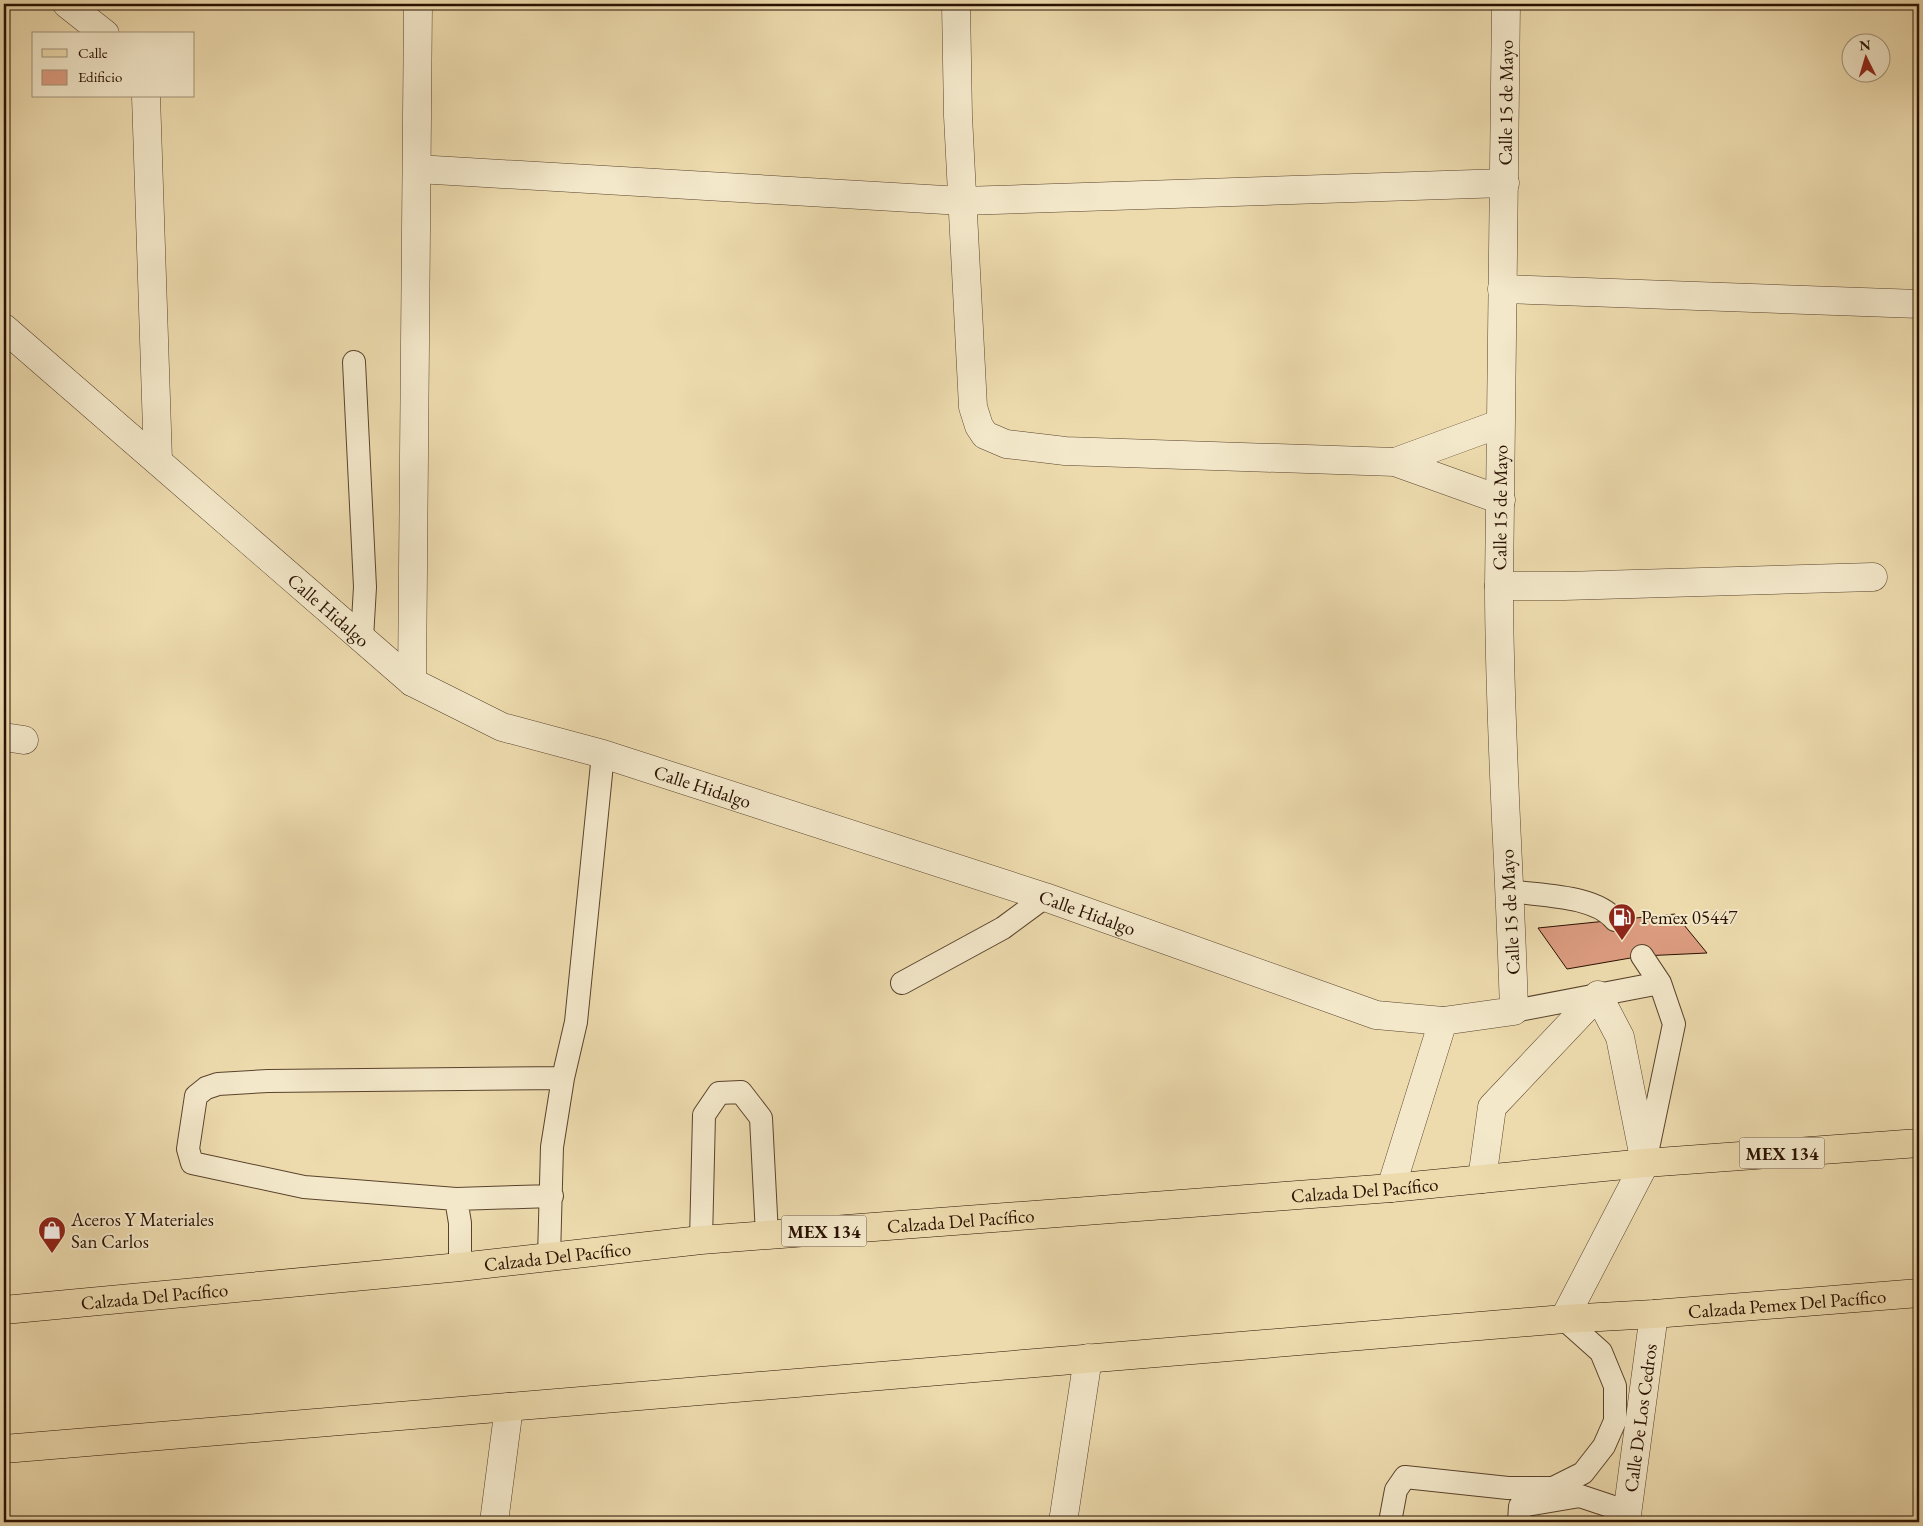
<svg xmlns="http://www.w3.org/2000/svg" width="1923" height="1526" viewBox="0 0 1923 1526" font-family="'EB Garamond',serif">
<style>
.building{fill:#dc9c80;stroke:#291000}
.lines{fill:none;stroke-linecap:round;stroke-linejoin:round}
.lane-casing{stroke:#5a432c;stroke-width:24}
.street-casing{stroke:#5a432c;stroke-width:29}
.primary-casing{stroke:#291000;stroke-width:29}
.lane{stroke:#f3e8ca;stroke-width:22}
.street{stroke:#f3e8ca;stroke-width:28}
.primary{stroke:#eddbae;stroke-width:28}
.labels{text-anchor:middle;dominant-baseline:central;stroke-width:4;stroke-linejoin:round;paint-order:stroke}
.shield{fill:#f3e8ca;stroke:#66513d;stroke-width:1}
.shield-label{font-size:18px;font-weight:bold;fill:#291000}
.street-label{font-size:19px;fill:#291000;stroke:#f3e8ca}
.poi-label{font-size:19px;fill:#291000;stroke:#f3e8ca;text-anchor:start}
</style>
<rect width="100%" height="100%" fill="#eddbae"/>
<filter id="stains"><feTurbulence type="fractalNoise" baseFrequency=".004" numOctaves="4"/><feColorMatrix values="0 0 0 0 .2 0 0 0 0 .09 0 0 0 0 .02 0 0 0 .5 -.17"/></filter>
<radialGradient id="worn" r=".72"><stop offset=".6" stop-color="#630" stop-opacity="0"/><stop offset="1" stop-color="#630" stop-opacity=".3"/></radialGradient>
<!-- building -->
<path class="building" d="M1675,914L1707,953L1642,956L1567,969L1538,928Z"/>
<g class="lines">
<!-- lane casing -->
<g class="lane-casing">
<path id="lane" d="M354,362L365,587L362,638
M1510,891C1541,896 1595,895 1615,920
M1642,956L1660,983L1674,1024L1646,1158
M902,983L1003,928L1045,897
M1514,1011L1660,983
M456,1199L552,1196
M701,1240L704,1115L719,1093L741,1092L761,1118L767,1235
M549,1257L552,1147L563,1078
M460,1267V1223L456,1199L304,1187L192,1163L188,1149L196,1096L206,1088L218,1084L268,1081L563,1078L576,1022L603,754
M1390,1522L1396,1490L1405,1477L1508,1488H1553L1583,1473L1604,1446L1615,1421V1386L1601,1352L1564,1319
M1519,1522L1520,1506L1580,1496L1628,1512"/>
</g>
<!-- street casing -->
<g class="street-casing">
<g id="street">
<path d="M67,4L105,34"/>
<path d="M956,4L958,116L973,407L979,426L985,435L1006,444L1065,451L1395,462L1501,500"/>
<path d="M146,96L158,460"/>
<path d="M417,169L962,201L1505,183"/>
<path d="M1502,289L1919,304"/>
<path id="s1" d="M4,328L412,682L502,727L603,754L1045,897L1376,1015L1443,1021L1514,1011C1510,870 1499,728 1499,586C1500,392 1505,198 1506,4"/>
<path d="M1395,462L1499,424"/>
<path d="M1499,586H1564L1873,577"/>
<path d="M412,682L418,4"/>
<path d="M4,737L24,740"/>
<path d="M1482,1179L1492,1107L1598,995L1620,1037L1645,1163L1564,1319"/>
<path d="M1391,1188L1443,1021"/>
<path d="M494,1522L509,1407"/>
<path d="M1063,1522L1088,1358"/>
<path id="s2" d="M1626,1522L1654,1314"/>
</g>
</g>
<!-- primary casing -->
<g class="primary-casing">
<g id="primary">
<path id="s3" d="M4,1310L460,1267L701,1240L1391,1188L1645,1163L1919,1143"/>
<path id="s4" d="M4,1449L1564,1319L1654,1314L1919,1293"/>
</g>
</g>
<!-- lane -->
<use href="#lane" class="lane"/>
<!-- street -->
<use href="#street" class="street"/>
<!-- primary -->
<use href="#primary" class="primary"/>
</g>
<!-- icons -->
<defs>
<g id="fuel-pin" transform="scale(1.4375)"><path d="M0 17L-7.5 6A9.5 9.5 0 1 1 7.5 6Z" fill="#8f2418" stroke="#f3e8ca"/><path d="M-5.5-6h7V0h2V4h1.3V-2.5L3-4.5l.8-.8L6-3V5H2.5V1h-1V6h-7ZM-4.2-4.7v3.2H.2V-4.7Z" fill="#fff"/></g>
<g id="shop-pin" transform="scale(1.4375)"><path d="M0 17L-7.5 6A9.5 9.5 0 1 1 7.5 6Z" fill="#8f2418" stroke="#f3e8ca"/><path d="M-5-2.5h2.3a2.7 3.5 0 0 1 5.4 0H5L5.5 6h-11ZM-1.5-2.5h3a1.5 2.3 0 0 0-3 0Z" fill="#fff"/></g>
</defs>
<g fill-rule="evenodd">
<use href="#fuel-pin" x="1622" y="917"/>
<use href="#shop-pin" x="52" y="1230"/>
</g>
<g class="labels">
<!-- shield labels -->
<g class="shield">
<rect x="1739.5" y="1137.5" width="85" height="31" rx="4"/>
<rect x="781.5" y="1215.5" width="85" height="31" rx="4"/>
</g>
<g class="shield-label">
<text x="1782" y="1153">MEX 134</text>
<text x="824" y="1231">MEX 134</text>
</g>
<!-- street labels -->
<g class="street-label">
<text stroke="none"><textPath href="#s1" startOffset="2609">Calle 15 de Mayo</textPath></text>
<text stroke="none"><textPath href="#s1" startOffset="2204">Calle 15 de Mayo</textPath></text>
<text stroke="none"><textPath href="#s1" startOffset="430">Calle Hidalgo</textPath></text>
<text stroke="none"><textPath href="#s1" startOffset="850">Calle Hidalgo</textPath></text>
<text transform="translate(1510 912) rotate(-93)">Calle 15 de Mayo</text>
<text stroke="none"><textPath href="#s1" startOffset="1255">Calle Hidalgo</textPath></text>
<text stroke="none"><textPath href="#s3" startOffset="1366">Calzada Del Pacífico</textPath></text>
<text stroke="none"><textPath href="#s3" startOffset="961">Calzada Del Pacífico</textPath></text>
<text stroke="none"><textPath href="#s3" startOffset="556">Calzada Del Pacífico</textPath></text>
<text stroke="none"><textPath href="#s3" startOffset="151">Calzada Del Pacífico</textPath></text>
<text stroke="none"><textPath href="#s4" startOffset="1789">Calzada Pemex Del Pacífico</textPath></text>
<text stroke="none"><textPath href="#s2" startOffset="105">Calle De Los Cedros</textPath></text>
</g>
<!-- poi labels -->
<g class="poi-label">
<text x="1641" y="917">Pemex 05447</text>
<text x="71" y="1219">Aceros Y Materiales<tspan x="71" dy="22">San Carlos</tspan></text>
</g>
</g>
<!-- margin -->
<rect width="1923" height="1526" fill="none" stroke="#eddbae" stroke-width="20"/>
<rect x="5" y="5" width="1913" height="1516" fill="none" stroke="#291000" stroke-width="2.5"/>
<rect x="10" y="10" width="1903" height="1506" fill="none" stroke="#291000"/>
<!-- legend -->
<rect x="32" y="32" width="162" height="65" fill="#f3e8ca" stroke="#a29279"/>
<rect x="42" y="49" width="25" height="8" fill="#eddbae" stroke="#a29279"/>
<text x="78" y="58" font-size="15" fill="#291000">Calle</text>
<rect x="42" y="70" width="25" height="15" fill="#dc9c80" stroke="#a29279"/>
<text x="78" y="82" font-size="15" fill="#291000">Edificio</text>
<!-- north arrow -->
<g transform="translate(1866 58) rotate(355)"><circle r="24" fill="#f3e8ca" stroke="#a29279"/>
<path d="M0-4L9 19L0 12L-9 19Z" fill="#8f2418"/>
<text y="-8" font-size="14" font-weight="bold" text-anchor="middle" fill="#291000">N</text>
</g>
<rect width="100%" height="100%" filter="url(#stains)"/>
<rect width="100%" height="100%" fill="url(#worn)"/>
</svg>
